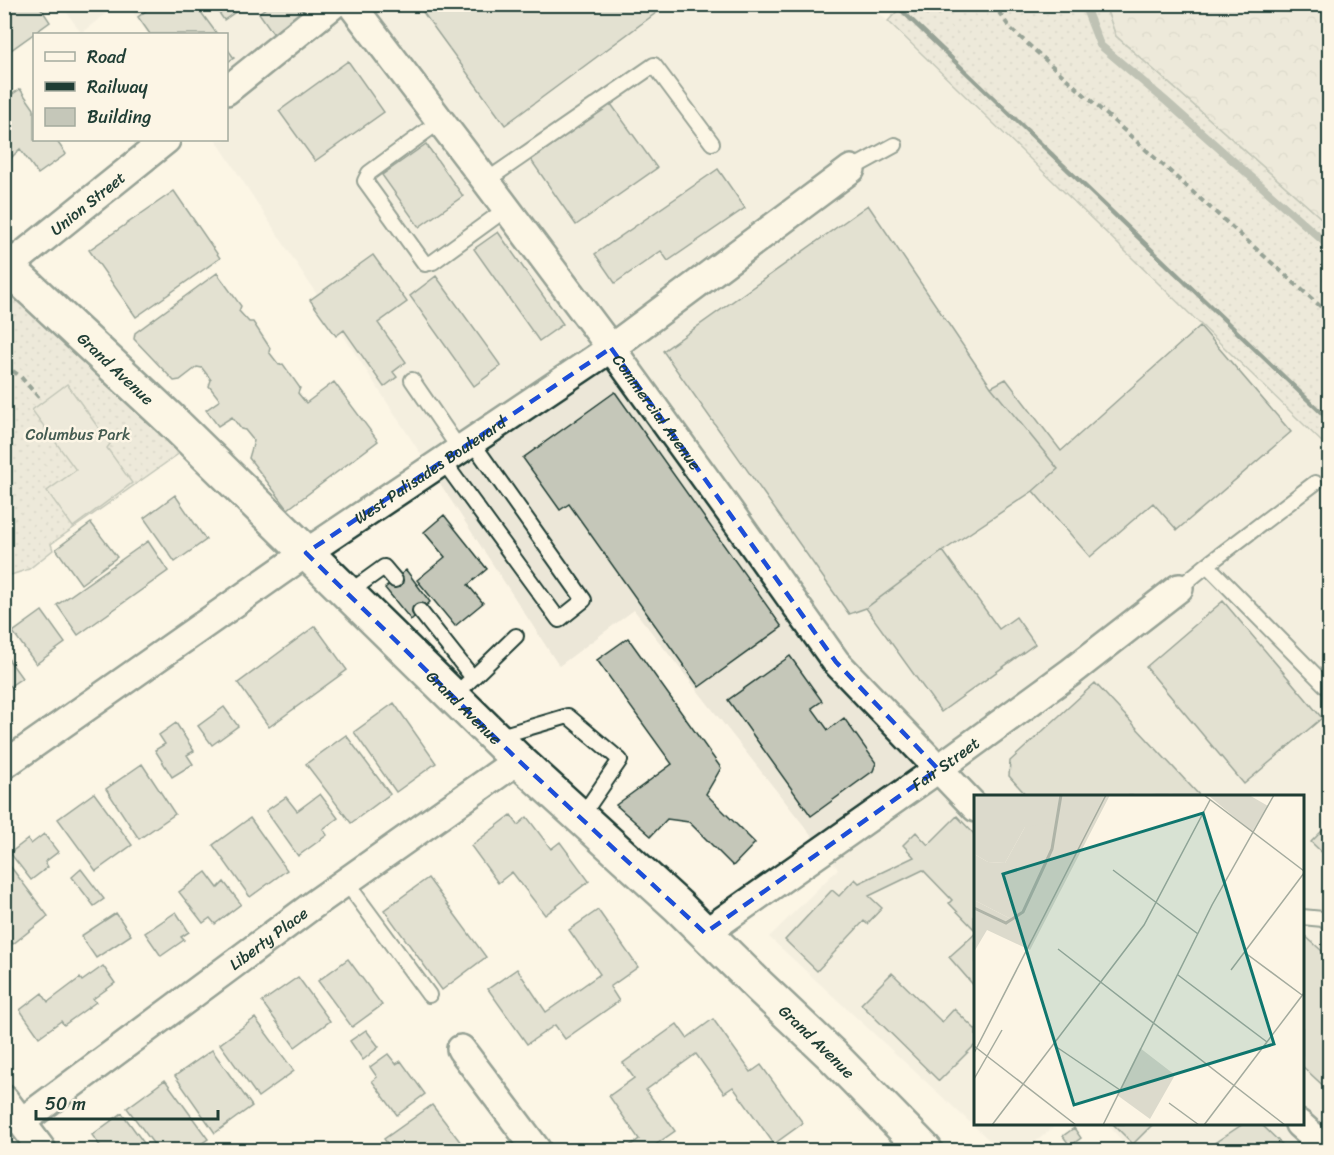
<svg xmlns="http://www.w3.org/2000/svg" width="1334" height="1155" viewBox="0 0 1334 1155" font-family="Sriracha,sans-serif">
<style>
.built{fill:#ece7d8}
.grass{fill:url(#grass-dots);stroke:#7e8c80;stroke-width:1.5}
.forest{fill:url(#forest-crowns);stroke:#7e8c80;stroke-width:1.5}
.pitch{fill:#dcdacc;stroke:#7e8c80;stroke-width:1.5}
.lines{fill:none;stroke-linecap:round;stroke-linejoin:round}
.stream{stroke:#758479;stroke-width:8}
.building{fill:#c5c7b9;stroke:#1f3d34;stroke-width:1.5}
.lane-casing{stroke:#1f3d34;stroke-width:18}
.street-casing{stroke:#1f3d34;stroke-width:32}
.primary-casing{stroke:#1f3d34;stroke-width:38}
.path{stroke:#1f3d34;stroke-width:4;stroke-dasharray:6 4.5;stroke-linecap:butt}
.lane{stroke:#fcf5e5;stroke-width:14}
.street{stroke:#fcf5e5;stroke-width:27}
.primary{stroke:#fcf5e5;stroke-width:33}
.rail{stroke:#1f3d34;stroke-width:4.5}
.marked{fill:none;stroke:#1d4ed8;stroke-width:4.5;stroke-dasharray:12 8;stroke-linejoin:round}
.labels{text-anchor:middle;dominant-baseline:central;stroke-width:5;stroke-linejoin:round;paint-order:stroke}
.street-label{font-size:16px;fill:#1f3d34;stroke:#fcf5e5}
.park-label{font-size:16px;fill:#455c52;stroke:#fcf5e5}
.inset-river{fill:none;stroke:#aeb3a7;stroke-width:3}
.inset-road{fill:none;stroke:#a4ab9e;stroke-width:1.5}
.view{fill:#0f766e;fill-opacity:0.15;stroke:#0f766e;stroke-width:3}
.inset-edge{fill:none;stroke:#1f3d34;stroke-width:3}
</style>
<defs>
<pattern id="grass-dots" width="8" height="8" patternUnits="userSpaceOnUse" patternTransform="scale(1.5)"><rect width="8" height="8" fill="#dcdacc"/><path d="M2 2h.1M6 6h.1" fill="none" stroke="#bcbcb0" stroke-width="1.8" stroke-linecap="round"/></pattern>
<pattern id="forest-crowns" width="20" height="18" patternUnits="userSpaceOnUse" patternTransform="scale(1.5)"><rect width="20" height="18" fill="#dcdacc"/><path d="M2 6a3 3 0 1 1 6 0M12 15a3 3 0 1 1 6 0" fill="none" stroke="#bcbcb0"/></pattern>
</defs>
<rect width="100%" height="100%" fill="#fcf5e5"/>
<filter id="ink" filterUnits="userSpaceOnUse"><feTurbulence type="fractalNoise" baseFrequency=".0167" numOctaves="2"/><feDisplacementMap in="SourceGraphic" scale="12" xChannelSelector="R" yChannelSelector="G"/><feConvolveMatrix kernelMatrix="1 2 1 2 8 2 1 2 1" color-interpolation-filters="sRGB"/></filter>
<g filter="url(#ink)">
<!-- built -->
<path class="built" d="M870,4L1329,449V1150H1131L1107,1124H1302V796H976V1124H1057L1026,1150H1000L769,937L838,869L634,610L559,666L216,140H226V34H148L128,5Z
M62,5H117L81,33Z"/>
<!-- grass -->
<path class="grass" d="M903,5H1105L1116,36L1329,225V449L888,21Z
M5,264L194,443L51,544L53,550L29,569L5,577Z"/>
<!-- forest -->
<path class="forest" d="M1105,5H1329V225L1116,36Z"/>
<!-- pitch -->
<path class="pitch" d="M67,384L110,444L107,448L132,483L73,527L47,491L76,470L32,410Z"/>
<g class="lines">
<!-- stream -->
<path class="stream" d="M1084,4L1100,45L1167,102L1330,247"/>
</g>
<!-- building -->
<path class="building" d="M4,4H38L50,22L4,55Z
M155,4H195L217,34H150L138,17Z
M218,4H243L244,6L224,20L215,7Z
M271,4H321L275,36L259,13Z
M417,4H668L505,125Z
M226,47L234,58L226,63Z
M348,61L384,112L315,161L279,111Z
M20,89L34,109V140H56L66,154L38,174L20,149L4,165V100Z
M611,104L657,168L576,225L531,160Z
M426,144L463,196L419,227L382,175Z
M718,169L745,208L668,261L661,251L615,283L595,254Z
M174,191L220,258L136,317L89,250Z
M868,205L991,387L1058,469L1033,491L943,551L866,608L849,614L663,351Z
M498,232L563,324L539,341L474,249Z
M373,255L407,302L378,323L406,362L393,372L397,377L384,387L344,330L336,336L310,300Z
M217,273L241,306L239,311L249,322H253L270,348L269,352L279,365L283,364L300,388L298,393L306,403L334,382L378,441L288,509L249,458L254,441L245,430L241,429L232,417L218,426L206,410L220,400L209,386L211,380L202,368L197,367L180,380L174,381L134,339L135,333Z
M436,276L501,366L474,386L410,296Z
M1200,326L1291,432L1177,530L1153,503L1090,557L1033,491L1058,469L991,387L1006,379L1061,451Z
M615,392L782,627L699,687L569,504L560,510L523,458Z
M175,495L206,540L175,562L144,518Z
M444,515L487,569L468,585L483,603L455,626L417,580L445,557L424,532Z
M91,523L117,557L81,584L56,549Z
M148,541L168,571L78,635L57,605Z
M943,551L999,629L1016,617L1035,644L941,712L866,608Z
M406,570L430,602L411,620L385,588Z
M1223,601L1322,718L1244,784L1146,667Z
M42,611L65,643L36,664L13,632Z
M315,626L347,670L269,727L238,683Z
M628,638L721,768L706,794L755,843L733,866L689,822L667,819L651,836L616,805L672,764L597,660Z
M4,653L22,678L4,690Z
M790,656L822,701L812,708L828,730L844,718L876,763L873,771L811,816L728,700Z
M1095,683L1200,796H1027L1009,776L1010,761Z
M394,703L436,763L396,792L354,732Z
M224,707L238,726L212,745L198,726Z
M176,723L194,751L187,755L193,764L172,777L155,750L165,744L159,735Z
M346,735L390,794L351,823L306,764Z
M142,764L175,814L139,839L106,789Z
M94,793L132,845L96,871L58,819Z
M320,794L338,818L323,829L327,835L298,856L266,811L286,797L297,811Z
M511,815L518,825L527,817L551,849L560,842L589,881L545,915L512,872L498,883L471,846Z
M957,816L976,836L974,929L949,903L952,900L923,870L869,896L882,908L867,924L864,921L817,971L785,940L832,890L839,896L855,879L859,883L914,857L903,845L916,832L928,845Z
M250,818L287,870L250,897L213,845Z
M1330,823V860L1311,842Z
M44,834L58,852L45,862L48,867L31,880L10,853L28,839L31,844Z
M4,858L48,916L13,944L4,932Z
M81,869L104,899L94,906L72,877Z
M206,872L218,888L224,882L241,904L215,924L210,918L203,923L179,892Z
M428,878L486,957L442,990L384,910Z
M598,910L638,967L610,987L619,1001L565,1039L555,1025L527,1044L488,989L517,969L546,1012L600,974L569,930Z
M176,912L189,932L181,937L184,940L161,956L145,933Z
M116,913L131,935L96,958L81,936Z
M976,933V988L949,957Z
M1304,935L1330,958V1092L1302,1066V936Z
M348,959L382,1005L352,1027L318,981Z
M103,966L115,983L93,999L96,1002L64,1025L61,1021L39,1037L20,1010L42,993L48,1002L80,978L82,981Z
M892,973L942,1022L954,1009L976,1030V1044L939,1081L861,1004Z
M298,977L330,1021L295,1047L262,1002Z
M255,1018L294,1071L258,1097L220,1044Z
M713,1019L751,1072L761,1065L803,1123L774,1144L733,1087L724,1093L696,1054L646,1090L675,1131L648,1150H624L639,1139L609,1096L634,1078L623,1063L677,1024L687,1038Z
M366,1030L379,1047L363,1060L350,1041Z
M212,1050L252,1106L215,1133L175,1076Z
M388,1054L396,1064L401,1061L425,1094L397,1115L372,1081L377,1077L370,1067Z
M165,1080L208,1139L192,1150H158L127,1108Z
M432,1105L465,1148L461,1150H392L384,1139Z
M122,1113L149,1150H103L92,1135Z
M1113,1124H1153L1133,1144Z
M1243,1124H1261L1288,1150H1204Z
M1074,1128L1081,1138L1070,1146L1063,1136Z"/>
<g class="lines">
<!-- lane casing -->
<g class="lane-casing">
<path id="lane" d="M440,121L369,173L365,181L425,264L433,262L506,209
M851,169L895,145
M486,181L654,65L712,143
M412,380L460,450
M443,461L559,620L584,600L472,442
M1207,565L1315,483
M1179,588L1207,565L1330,690
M348,593L384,567L395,580
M420,611L473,678
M453,697L516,636
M497,737L568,716L620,760L581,817
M346,882L429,995
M1302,917L1323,919L1330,925"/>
</g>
<!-- street casing -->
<g class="street-casing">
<g id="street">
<path id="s1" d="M351,4L486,181L611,348L729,511L836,662L976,808"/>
<path d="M226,91L334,4"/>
<path id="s2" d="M8,267L166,140"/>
<path id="s3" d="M4,765L306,553L611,348L851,169"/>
<path id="s4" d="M705,933L938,769L1071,672L1179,588"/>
<path d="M461,1049L537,1150"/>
<path d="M4,1099L42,1150"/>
<path id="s5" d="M21,1122L313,905L518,760"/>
<path d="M1299,1124L1328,1150"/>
</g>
</g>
<!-- primary casing -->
<g class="primary-casing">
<g id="primary">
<path id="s6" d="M4,264L170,419L518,760L678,906L759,986L832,1055L925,1150"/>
</g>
</g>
<!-- path -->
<path class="path" d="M993,4L1010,28L1330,315
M4,365L20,376L41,400"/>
<!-- lane -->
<use href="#lane" class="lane"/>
<!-- street -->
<use href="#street" class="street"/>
<!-- primary -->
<use href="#primary" class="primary"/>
<!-- rail -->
<path class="rail" d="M895,4L1330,421"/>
</g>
</g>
<!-- marked area -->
<path d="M0 0H1334V1155H0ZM611,348L836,662L938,769L705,933L518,760L306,553Z" fill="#fcf5e5" fill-opacity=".55" fill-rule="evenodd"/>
<path class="marked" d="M611,348L836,662L938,769L705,933L518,760L306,553Z"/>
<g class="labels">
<!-- street labels -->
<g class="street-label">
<text stroke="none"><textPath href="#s2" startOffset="102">Union Street</textPath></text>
<text stroke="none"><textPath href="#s6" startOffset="153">Grand Avenue</textPath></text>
<text stroke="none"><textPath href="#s1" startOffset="510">Commercial Avenue</textPath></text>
<text stroke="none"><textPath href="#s3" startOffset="518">West Palisades Boulevard</textPath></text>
<text stroke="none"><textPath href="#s6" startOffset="639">Grand Avenue</textPath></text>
<text stroke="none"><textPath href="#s4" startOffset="294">Fair Street</textPath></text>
<text stroke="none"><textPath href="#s5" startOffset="308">Liberty Place</textPath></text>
<text stroke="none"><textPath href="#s6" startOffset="1125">Grand Avenue</textPath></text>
</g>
<!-- park labels -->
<g class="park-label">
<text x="78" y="434">Columbus Park</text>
</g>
</g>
<!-- overview -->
<g transform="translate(974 795)">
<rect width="330" height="330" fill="#fcf5e5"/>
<path d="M0,0H136L56,155L13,135L0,157V105L35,123L51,32L31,68L14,67L0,59ZM234,0H275L294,11L278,37ZM166,253L201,280L176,324L143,300Z" fill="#dcdacc"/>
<path d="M82,27L74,55L47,115L35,123L0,105V59L14,67L31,68L51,32Z" fill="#dcdacc"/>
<path d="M176,262L187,270L182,276L177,273L169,283L163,278Z" fill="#dcdacc"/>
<path class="inset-river" d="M0,113L32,128L49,117L78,54L87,0"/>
<path class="inset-road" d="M230,0L330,76M139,75L224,139M84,154L311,330M270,157L328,200M257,175L330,78M204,180L293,247M0,251L102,330M81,251L146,295M0,258L132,0M0,284L28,235M195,308L225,330M18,330L170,130L236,5M129,330L238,110L300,0M230,330L330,198"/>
<path class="view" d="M229,18L300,249L100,310L29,79Z"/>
<rect width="330" height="330" class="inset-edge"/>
</g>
<!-- margin -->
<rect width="1334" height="1155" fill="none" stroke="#fcf5e5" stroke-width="24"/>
<rect x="12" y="12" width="1310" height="1131" fill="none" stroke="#1f3d34" stroke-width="2" filter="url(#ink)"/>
<!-- legend -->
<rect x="33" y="33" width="195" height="108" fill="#fcf5e5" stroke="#a4ab9e" stroke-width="1.5"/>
<rect x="45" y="52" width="30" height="9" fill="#fcf5e5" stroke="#a4ab9e" stroke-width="1.5"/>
<text x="87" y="63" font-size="18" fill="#1f3d34">Road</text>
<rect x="45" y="82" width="30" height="9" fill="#1f3d34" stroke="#a4ab9e" stroke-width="1.5"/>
<text x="87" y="93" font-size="18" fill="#1f3d34">Railway</text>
<rect x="45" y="108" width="30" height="18" fill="#c5c7b9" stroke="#a4ab9e" stroke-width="1.5"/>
<text x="87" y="123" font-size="18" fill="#1f3d34">Building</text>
<!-- scale -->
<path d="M36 1110v9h182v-9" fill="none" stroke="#1f3d34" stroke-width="3"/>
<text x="45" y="1110" font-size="18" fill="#1f3d34" stroke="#fcf5e5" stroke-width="4.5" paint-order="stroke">50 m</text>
</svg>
